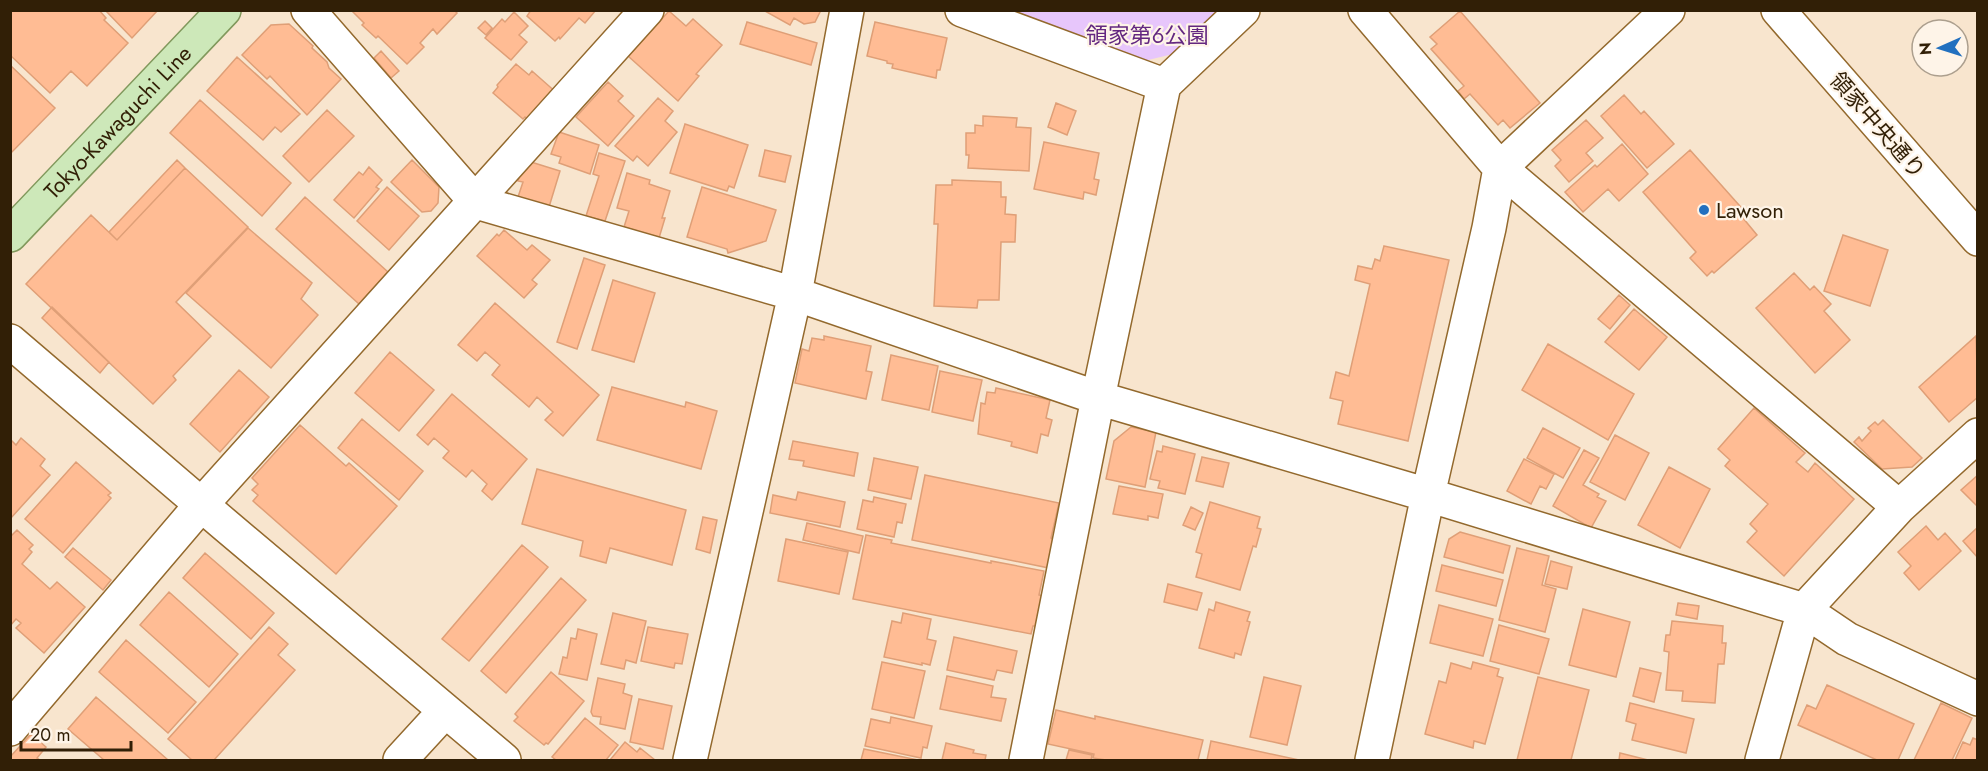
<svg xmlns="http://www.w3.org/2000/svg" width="1988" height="771" viewBox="0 0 1988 771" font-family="Jost,'Noto Sans JP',sans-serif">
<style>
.green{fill:#e7c6fb}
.building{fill:#ffbc94;stroke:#df9f77;stroke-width:1.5}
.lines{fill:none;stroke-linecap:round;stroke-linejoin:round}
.minor-casing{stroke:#93692d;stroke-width:36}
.major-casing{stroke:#81985c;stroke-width:36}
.minor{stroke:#fff;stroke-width:33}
.major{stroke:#cde8b9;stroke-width:33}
.poi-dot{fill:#2270bf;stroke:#fef4e8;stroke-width:2}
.labels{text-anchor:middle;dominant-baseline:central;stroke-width:4.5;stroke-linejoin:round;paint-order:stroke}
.park-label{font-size:22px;fill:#632780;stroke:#fef4e8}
.street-label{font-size:22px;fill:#311f06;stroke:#fef4e8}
.poi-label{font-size:22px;fill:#311f06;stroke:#fef4e8;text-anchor:start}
</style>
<rect width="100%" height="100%" fill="#f8e5ce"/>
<!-- green -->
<path class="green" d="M1002,11H1221L1173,54L1144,61Z"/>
<!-- building -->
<path class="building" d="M10,10H99L106,18L104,20L128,43L87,86L71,71L50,93L10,55Z
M105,10H158L132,38Z
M351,10H454L457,13L437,34L433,29L420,43L424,47L407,64L378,36L376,38L362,25L364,23Z
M531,10H596L585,23L579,18L560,39L559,37L555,41L527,16Z
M763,10H821L815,22L804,24L794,18L790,25Z
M669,11L686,26L693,19L722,45L696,74L699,76L678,101L628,56Z
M1460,11L1540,103L1510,128L1503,120L1498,125L1470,94L1464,99L1458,91L1464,86L1431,49L1437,44L1430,37Z
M514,12L528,26L519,35L527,42L511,60L485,38L502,19L505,22Z
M485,21L492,28L486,35L478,28Z
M747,22L817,43L811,65L740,44Z
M875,22L947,38L940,70H937L936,78L892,68L893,64L887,63V61L867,56Z
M289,24L313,46L312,48L327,62L329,68L341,79L307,115L270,76L267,79L242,55L271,25Z
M381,51L399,71L391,78L374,58Z
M237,57L300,114L281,132L275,127L263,140L207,91Z
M516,64L529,75L532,71L558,94L532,123L525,117L523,119L493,93L498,87L497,85Z
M10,65L55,108L10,154Z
M608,82L623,96L618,101L634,116L608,146L576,117Z
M1624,95L1641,114L1644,111L1674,144L1647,168L1601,116Z
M658,98L673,111L665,121L677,132L648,166L637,156L633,161L615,146Z
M200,100L291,183L262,216L170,133Z
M1056,103L1076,111L1067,135L1048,127Z
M327,110L354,136L309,182L283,156Z
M983,116L1017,118L1016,127L1031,128L1029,171L968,168L969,155H966V133H975V125L983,126Z
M1586,120L1603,138L1586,153L1593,161L1569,182L1555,166L1561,160L1552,150Z
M685,124L748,145L734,188L729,186L727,191L670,173Z
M559,132L599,145L590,174L559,163L561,157L551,154Z
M1044,142L1099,153L1094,179L1099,180L1096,195L1084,192L1083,199L1034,189Z
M1622,144L1648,174L1619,201L1608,189L1583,212L1565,192L1595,165L1597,167Z
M765,150L791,156L785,182L759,176Z
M1690,150L1747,214L1743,218L1757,235L1714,273L1712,271L1707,276L1690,258L1696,252L1643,192Z
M599,153L625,161L605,221L586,216L599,176L593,174Z
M177,160L185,168L117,240L109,232Z
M412,160L439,187L438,203L431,211L422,212L391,182Z
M531,162L560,171L549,207L518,197L523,182L518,181L520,174Z
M369,167L382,180L376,187L379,189L354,218L334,200L359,172L363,175Z
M185,168L248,227L176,302L211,336L173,376L176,380L153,404L26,284L91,215L117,240Z
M627,173L650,180L649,184L670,191L662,218H665L659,238L624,227L629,211L617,208Z
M952,180L1001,182V197H1006L1005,214L1016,215L1015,242H1001L999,300H978L977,308L934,306L938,224H934L936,185H952Z
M387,187L419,216L389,250L357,221Z
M702,187L776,210L766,241L728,253L727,249L687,237Z
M305,197L388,272L359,304L276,229Z
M248,228L312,283L301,299L318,315L271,368L186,293Z
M504,230L527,250L532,245L550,260L532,280L537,284L524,298L477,256L497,234L499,236Z
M1843,235L1888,250L1870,306L1824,291Z
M1384,246L1449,260L1408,441L1338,424L1343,401L1330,398L1336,372L1349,376L1370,284L1355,280L1358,266L1372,269L1375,259L1380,261Z
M584,258L605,265L577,349L557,342Z
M1794,273L1810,290L1814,286L1831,304L1824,311L1850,340L1815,373L1756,308Z
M613,280L655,293L634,362L592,350Z
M1619,295L1630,305L1610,329L1598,319Z
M495,303L599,395L563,436L545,420L553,412L537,397L529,407L492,375L500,365L485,352L477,361L458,345Z
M52,307L109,362L100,373L42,318Z
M1634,309L1667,337L1639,370L1605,342Z
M824,336L871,346L866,371L872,372L866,399L795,383L802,349L809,351L812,338L824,340Z
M1976,336L1978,397L1949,422L1919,387Z
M1548,344L1634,394L1608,440L1522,390Z
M390,352L434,390L399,431L355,393Z
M891,355L938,366L929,410L882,400Z
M239,370L269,397L220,452L190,424Z
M940,371L982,380L973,421L932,412Z
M612,387L685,407L686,402L717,411L701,469L597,440Z
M996,388L1050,400L1046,418L1052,420L1048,436L1041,434L1037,453L1011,446L1012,442L978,434L981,403L985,404L987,392L995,393Z
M452,394L527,459L492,500L482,491L487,484L472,470L466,477L443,458L449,451L434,438L428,445L417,435Z
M1754,408L1805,453L1796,462L1808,472L1815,463L1854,499L1784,576L1747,542L1757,531L1750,524L1768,504L1725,466L1730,460L1718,449Z
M362,419L423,471L399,500L338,448Z
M1883,420L1922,458L1912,467L1882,469L1854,442L1859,437L1862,441L1871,431L1868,428L1875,422L1878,425Z
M300,425L346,466L349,463L397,506L336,574L253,501L258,495L252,490L258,484L252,478Z
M1131,427L1156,432L1145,487L1106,479L1114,441Z
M1543,428L1580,448L1563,478L1527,458Z
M1615,435L1649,453L1625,500L1590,482Z
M21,438L45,459L40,466L50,475L10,519V439L16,445Z
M793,441L858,453L854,476L803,466L804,461L789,459Z
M1163,446L1195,454L1185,494L1158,488L1160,481L1150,479L1157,451L1162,452Z
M1584,450L1599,458L1583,485L1599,494L1597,497L1606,501L1591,528L1553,506Z
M1202,457L1229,463L1223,487L1196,481Z
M874,458L918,467L911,499L868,490Z
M1524,459L1554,474L1546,489L1540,486L1531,504L1507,491Z
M76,462L111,493L108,495L111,498L63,553L25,519Z
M1669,467L1710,489L1680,548L1638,525Z
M537,469L686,510L672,565L610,548L606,563L580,556L583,541L522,524Z
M925,475L1059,503L1051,538L1054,539L1049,568L912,540Z
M1978,475V507L1961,490Z
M1119,486L1163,494L1158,518L1148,516V520L1113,514Z
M798,492L845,502L840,527L770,513L773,495L796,500Z
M874,497L906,504L902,523L897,522L894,537L857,529L863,500L873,502Z
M1210,502L1260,517L1257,528L1261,529L1256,547L1253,546L1240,590L1196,577L1202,554L1196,552Z
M1191,507L1203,513L1195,530L1183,525Z
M703,517L717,520L710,553L696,549Z
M807,523L863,536L859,553L803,540Z
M1926,526L1938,540L1945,533L1961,551L1919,590L1904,573L1911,566L1898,552Z
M1978,527V558L1963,541Z
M17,530L33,545L29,549L32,552L22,564L50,589L57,582L85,607L44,653L16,628L21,623L16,619L10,626V537Z
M1460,532L1510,546L1503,573L1444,557L1449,539Z
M866,535L892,540L891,543L991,563V561L1044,571L1039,595L1043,596L1037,626H1033L1031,634L853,599Z
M786,539L848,552L839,594L778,581Z
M522,545L548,567L469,661L442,639Z
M73,548L111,580L103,590L65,557Z
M1517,548L1549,556L1542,585L1556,589L1545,632L1499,620Z
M205,553L274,613L251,639L183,578Z
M1551,561L1572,567L1567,589L1545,584Z
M1442,565L1503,580L1496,606L1436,591Z
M561,578L586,600L506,693L481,671Z
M1168,584L1202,593L1197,610L1164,602Z
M169,592L238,654L209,687L140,625Z
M1216,602L1250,612L1247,621L1250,622L1241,655L1235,653L1234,658L1199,648L1209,609L1214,611Z
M1678,603L1699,606L1697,619L1676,615Z
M1439,605L1493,619L1483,656L1430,643Z
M1583,609L1630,622L1616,677L1569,665Z
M613,613L646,621L636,663L626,660L624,669L601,664Z
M903,613L931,619L927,639L936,641L930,665L922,663V665L884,657L892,621L901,623Z
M1672,621L1723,626L1722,643H1726L1724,664H1718L1715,703L1682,701L1683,691L1666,690L1669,652L1664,651L1666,635H1670Z
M1499,625L1549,639L1539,674L1490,661Z
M269,627L288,644L278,655L295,670L214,760H192L168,739Z
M648,627L688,634L682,664L675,663L674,668L641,661Z
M578,629L597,634L587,680L559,674L563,657L567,658L571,638L576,639Z
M954,637L1017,651L1012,673L997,670L994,680L947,670Z
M126,640L196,702L168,733L99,672Z
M882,662L925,671L914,718L872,709Z
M1473,662L1499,669L1497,676L1503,678L1485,744L1474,741L1473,748L1425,734L1439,681L1446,683L1451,663L1471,669Z
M1640,668L1661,673L1654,702L1633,696Z
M551,672L584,701L548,744L546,743L544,745L514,721L518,717L515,714Z
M947,676L993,686L991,697L1006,699L1001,721L940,709Z
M1264,677L1301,686L1287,745L1250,737Z
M1538,677L1589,690L1571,760H1517Z
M598,678L625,684L623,693L632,696L625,729L600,724L601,717L593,716L591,712Z
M1827,685L1914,724L1898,760H1877L1798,725L1807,705L1816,709Z
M96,697L168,760H104L68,729Z
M639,699L672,706L663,749L630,742Z
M1630,703L1694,719L1686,753L1632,740L1636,724L1626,721Z
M1941,703L1972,718L1952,760H1914Z
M1056,710L1095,719V716L1203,740L1198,760H1106L1093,758L1094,754L1048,744Z
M891,717L932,726L927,748L923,747L921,758L865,746L871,719L890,723Z
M585,718L618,745L606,760H556L552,757Z
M31,734L46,747L37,758L40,760H10V757Z
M1973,738L1978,740V760H1955L1963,742L1970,745Z
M1211,741L1299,760H1207Z
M625,742L637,752L640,748L655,760H610Z
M946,743L974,750L973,753L986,755L985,760H942Z
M864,749L918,760H861Z
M1069,750L1092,755L1091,760H1066Z
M1620,753L1648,760H1619Z"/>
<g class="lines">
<!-- minor casing -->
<g class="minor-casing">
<path id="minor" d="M308,10L476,202L795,294L1098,398L1428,495L1804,610L1847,639L1978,699
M962,10L1164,85
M1365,10L1500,168L1899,507
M1778,10L1978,239
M10,341L224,524L504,760
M10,729L201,505L647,10
M400,760L445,711
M690,760L795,294L847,10
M1026,760L1098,398L1164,85L1243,10
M1372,760L1428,495L1489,228L1500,168L1668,10
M1762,760L1804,610L1899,507L1978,435"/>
</g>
<!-- major casing -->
<g class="major-casing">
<g id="major">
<path id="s1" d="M10,235L224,10"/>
</g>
</g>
<!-- minor -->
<use href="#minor" class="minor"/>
<!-- major -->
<use href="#major" class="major"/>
</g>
<!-- markers -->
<circle class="poi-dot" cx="1704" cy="210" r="6"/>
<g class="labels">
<!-- park labels -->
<g class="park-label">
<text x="1147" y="35">領家第6公園</text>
</g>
<!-- street labels -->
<g class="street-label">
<text stroke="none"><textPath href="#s1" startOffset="156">Tokyo-Kawaguchi Line</textPath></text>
<text transform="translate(1878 125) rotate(49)">領家中央通り</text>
</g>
<!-- poi labels -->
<g class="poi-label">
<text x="1716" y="210">Lawson</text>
</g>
</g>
<!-- border -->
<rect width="1988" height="771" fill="none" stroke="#311f06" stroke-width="24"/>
<!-- north arrow -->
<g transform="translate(1940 48) rotate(267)"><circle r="28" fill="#fef4e8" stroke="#ac9f8e" stroke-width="1.5"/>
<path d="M0-4.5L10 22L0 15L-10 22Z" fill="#2270bf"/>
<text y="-9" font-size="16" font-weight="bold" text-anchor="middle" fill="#311f06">N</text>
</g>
<!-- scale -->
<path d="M21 741v9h110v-9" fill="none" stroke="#311f06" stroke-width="3"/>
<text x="30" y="741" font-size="18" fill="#311f06" stroke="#fef4e8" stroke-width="4.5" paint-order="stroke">20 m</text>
</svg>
